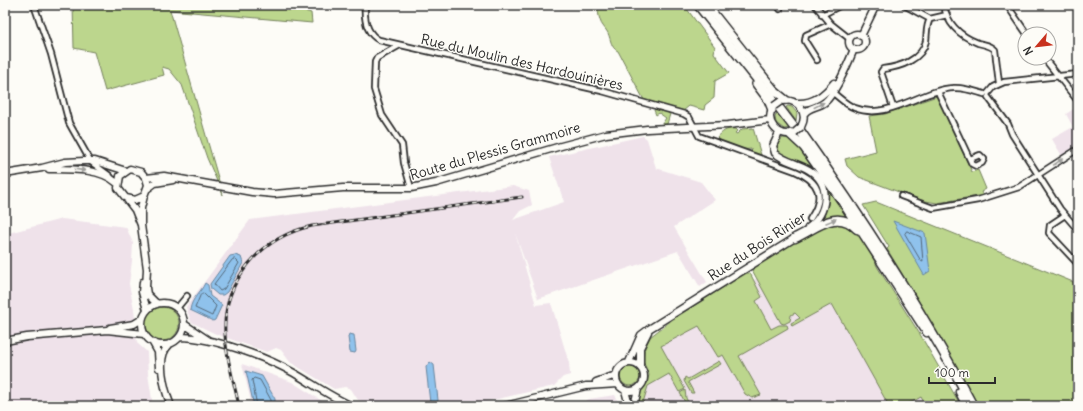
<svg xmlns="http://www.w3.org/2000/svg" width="1083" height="411" viewBox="0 0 1083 411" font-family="Delius,sans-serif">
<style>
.built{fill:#efe2ea}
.green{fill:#bcd68d;stroke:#74805c}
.water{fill:#8fc2ec;stroke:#67869f}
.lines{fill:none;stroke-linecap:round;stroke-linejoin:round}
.shore{stroke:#536778;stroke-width:1}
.minor-casing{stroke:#2b2b2b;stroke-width:8}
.tertiary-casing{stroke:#2b2b2b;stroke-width:9}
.primary-casing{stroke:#2b2b2b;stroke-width:10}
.trunk-casing{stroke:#2b2b2b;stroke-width:11}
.minor{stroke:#fdfcf7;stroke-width:4.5}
.tertiary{stroke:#fdfcf7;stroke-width:6}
.primary{stroke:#fdfcf7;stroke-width:7}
.trunk{stroke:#fdfcf7;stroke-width:8}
.rail-casing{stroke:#2b2b2b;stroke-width:3}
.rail{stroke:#fdfcf7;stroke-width:1.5;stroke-dasharray:4.5;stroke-linecap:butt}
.tertiary-bridge-casing{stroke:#2b2b2b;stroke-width:9;stroke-linecap:butt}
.tertiary-bridge{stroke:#fdfcf7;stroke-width:6}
.oneway{fill:#9e9e9b}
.labels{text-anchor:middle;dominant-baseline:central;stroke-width:3;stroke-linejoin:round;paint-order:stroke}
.street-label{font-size:14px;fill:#2b2b2b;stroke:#fdfcf7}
</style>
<rect width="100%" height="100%" fill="#fdfcf7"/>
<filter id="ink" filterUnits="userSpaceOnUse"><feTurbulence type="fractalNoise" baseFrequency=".025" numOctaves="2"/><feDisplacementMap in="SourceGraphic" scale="8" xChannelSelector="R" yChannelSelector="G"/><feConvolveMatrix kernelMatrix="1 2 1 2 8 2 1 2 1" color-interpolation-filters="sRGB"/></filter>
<g filter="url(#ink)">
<!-- built -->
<path class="built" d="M1078,106V148L1062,156L1052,139L1073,127L1066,114Z
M643,136L647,139L656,168L701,182L715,200L674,227L707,282L700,287L678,251L538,299L515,233L536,305L551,303L569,363L570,375L563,377L554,386L468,406H376L358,400L351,389L345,387L334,389L290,362L281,350L276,348L267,352L216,334L191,322L186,307L250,220L513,186L529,191L532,205L520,211L513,220L564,202L549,157Z
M62,219L126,227L133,243L132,261L129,284L134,309L137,343L147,352L148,374L153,406H5V234Z
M815,233L950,406H639L646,385L673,369L660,346L700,322Z
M242,364L292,382L330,406H252Z
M615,395L620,406H578L589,399Z"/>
<!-- green -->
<path class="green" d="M73,5H285L311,13L312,23L170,10L223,195L207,158L182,85L169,69L162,67L164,75L105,91L94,52L74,48Z
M596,5H684L715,47L714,53L729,73L715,81L714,98L705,105L704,110L689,106L683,111L644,100L618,51C611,48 611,40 608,33C606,29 601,25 600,20C598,15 599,10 596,5Z
M937,96L972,172L978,170L986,189L981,192L983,195L937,203L920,200L859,177L847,166L845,159L876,151L869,116L885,114Z
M788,106L792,107L797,113L796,121L786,107Z
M657,108L660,110V112L664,110L670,114L667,124H662L666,118L659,113L656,115L654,110Z
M778,111L790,128L784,129L776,123L775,117Z
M753,128L761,155L752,153L751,149C741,151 726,144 717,138C722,132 726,128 735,129L737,131L735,133L737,134L742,129Z
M783,138L793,139L818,171L816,172L780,154L777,146L779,141Z
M827,185L851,219H825L824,216L828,204Z
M876,202L1078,284V406H976L924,310L887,249L889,247L863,205Z
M833,221L853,227L865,243L878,268L921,336L961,406H926L921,397C907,405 904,406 889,406L832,304L792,326L791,323L800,318L795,313L791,315L790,321L784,324L781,323L751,268L753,265Z
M746,273H750L762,297L756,301L771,329L779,325H787L788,328L739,356L761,395L752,398L745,394L723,355L718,357L699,326L661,346L685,389L679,392L669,374L648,386L642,406H638L640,393L647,383L649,375L643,361L644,350L650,337L673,319Z
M145 324a17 17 0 1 1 34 0a17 17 0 1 1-34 0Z
M719,361L721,364L688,382L694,393H691L684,381L685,377L688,379Z
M620 376a10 10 0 1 1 20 0a10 10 0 1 1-20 0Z
M685,390L686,398L690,406H687L680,393Z"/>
<!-- water -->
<path class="water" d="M893,221L925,233L930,271L924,275Z
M235,255L241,257L243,263L227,292L223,295H218L211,289L210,284L230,256Z
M205,283L208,285L210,296L222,305L215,320L213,321L190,310C192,297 200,294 205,283Z
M349,334L354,335L356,351L355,353L350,352L348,337Z
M430,362L434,365L438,400L437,405L435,406L430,403L426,367Z
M246,371L262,376L275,399V406H254Z"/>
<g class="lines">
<!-- shore -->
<path class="shore" d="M907,231L921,237L923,262L921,261L905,234Z
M235,259L239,263L224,289L220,291L214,284L232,260Z
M203,293L216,306L212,316L195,308L200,296Z
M257,406L252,380L254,378L260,380L271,400V406"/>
<!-- minor casing -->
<g class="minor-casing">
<path id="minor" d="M34,5L51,54L69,123L91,162L110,176
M365,5C364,18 366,33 379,40L602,91L684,114L689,117L699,136L795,171C819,181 826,196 810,219
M778,5L780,9
M815,5L831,24L850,39
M944,5C947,24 960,36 978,43C985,45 991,45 995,50L999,83
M1007,5L1027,34
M822,15L841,5
M930,19L947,15
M400,45L377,58L375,62L374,89L382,115L402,145L404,163L411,188
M1044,58L1078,101
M817,60L805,41L806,35L831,24
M939,91V94L972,164L976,166L982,163L984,159L980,155L970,159
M832,92C840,98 846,105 855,108C888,121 921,90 953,88C964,87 974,91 984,94
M988,93L993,87L1004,82L1078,74
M988,97L1008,124L1012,134L1060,209L1078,230
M893,107L881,72L883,69C900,67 922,60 926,41C927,33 926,26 930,19L904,5
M901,196L933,208L978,200L1019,187L1078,149
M1065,215L1050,225L1049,233L1078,264
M177,308L187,296"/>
</g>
<!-- tertiary casing -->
<g class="tertiary-casing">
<path id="tertiary" d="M849 42a8 8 0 1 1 16 0a8 8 0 1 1-16 0Z
M861,36L876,5
M782,101C798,98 809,113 801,127
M797,103C813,104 824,95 834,83
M773,107C764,122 778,138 794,133
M804,114C809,106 818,108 825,102C837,91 848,64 854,49
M779,133L773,146L775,153C785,162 798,163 809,170C832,184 828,213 808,228
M49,169C71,169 101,168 117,183
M5,174L42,168L65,162L84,161H95L126,171
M146,178L164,176L252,192L274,194L343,188H411L436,183L561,146L606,134L647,129L728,125L770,120
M147,189L155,183L173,180
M126,198L135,200L144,196
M141,225L135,210L118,188L120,176L130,169L141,172L146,178L148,185L144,196L141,208V225L147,269L146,288L147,294L157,304
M143,282L142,292L147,310
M142 324a21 21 0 1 1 42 0a21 21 0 1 1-42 0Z
M184,324L208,340
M110,328L134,324L142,319
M180,337C212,337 266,357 294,373C313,384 331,397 352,406
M5,341L27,337L107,330L144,334
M153,343L158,352L159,368
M169,345C155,357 165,391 171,406
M629,362L641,335L649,329L798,236
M616 377a14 14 0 1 1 28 0a14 14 0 1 1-28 0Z
M640,366V348L648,332
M596,382L616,375
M625,390L629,406
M505,406L586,386L618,384
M634,406L638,389"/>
</g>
<!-- primary casing -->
<g class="primary-casing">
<path id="primary" d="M707,5L776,92L786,100
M756,84L768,100L772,110"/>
</g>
<!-- trunk casing -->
<g class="trunk-casing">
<path id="trunk" d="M698,5L772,98
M780,109L793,126
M801,132C864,221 922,310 973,406
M790,134L804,147L842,201L927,332
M795,238C817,228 837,208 857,229
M960,392L967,406"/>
</g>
<!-- minor -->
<use href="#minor" class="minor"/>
<!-- tertiary -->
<use href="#tertiary" class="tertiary"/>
<!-- primary -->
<use href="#primary" class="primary"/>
<!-- trunk -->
<use href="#trunk" class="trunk"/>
<!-- rail casing -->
<g class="rail-casing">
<path id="rail" d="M239,406C234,382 226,358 225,334C222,281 261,237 312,226L522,197"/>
</g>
<!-- rail -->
<use href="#rail" class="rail"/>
<!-- tertiary-bridge casing -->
<g class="tertiary-bridge-casing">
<path id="tertiary-bridge" d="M774,106L781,101
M794,133L801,127"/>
</g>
<!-- tertiary-bridge -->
<use href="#tertiary-bridge" class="tertiary-bridge"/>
</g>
<!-- one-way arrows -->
<defs><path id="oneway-solid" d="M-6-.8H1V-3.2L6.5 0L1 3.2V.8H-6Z"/></defs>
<g class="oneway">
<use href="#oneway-solid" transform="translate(819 105) rotate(-27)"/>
<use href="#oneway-solid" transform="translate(1058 162) rotate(-35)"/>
<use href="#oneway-solid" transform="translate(80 170) rotate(7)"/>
<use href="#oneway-solid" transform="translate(831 221) rotate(-22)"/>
</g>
</g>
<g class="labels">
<!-- street labels -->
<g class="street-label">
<text transform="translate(522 62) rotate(13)">Rue du Moulin des Hardouinières</text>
<text transform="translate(495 151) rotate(-16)">Route du Plessis Grammoire</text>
<text transform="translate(757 246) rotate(-33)">Rue du Bois Rinier</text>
</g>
</g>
<!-- margin -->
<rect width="1083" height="411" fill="none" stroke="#fdfcf7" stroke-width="20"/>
<rect x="10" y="10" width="1063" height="391" fill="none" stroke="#2b2b2b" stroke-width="1.5" filter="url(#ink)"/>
<!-- north arrow -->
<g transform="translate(1037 46) rotate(242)"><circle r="19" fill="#fdfcf7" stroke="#a9a8a5"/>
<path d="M0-3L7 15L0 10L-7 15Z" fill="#c8321e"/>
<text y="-6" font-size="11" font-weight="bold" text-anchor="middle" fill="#2b2b2b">N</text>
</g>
<!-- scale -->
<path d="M929 377v6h66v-6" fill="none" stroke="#2b2b2b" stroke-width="2"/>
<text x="935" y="377" font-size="12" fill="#2b2b2b" stroke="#fdfcf7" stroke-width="3" paint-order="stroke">100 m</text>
</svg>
